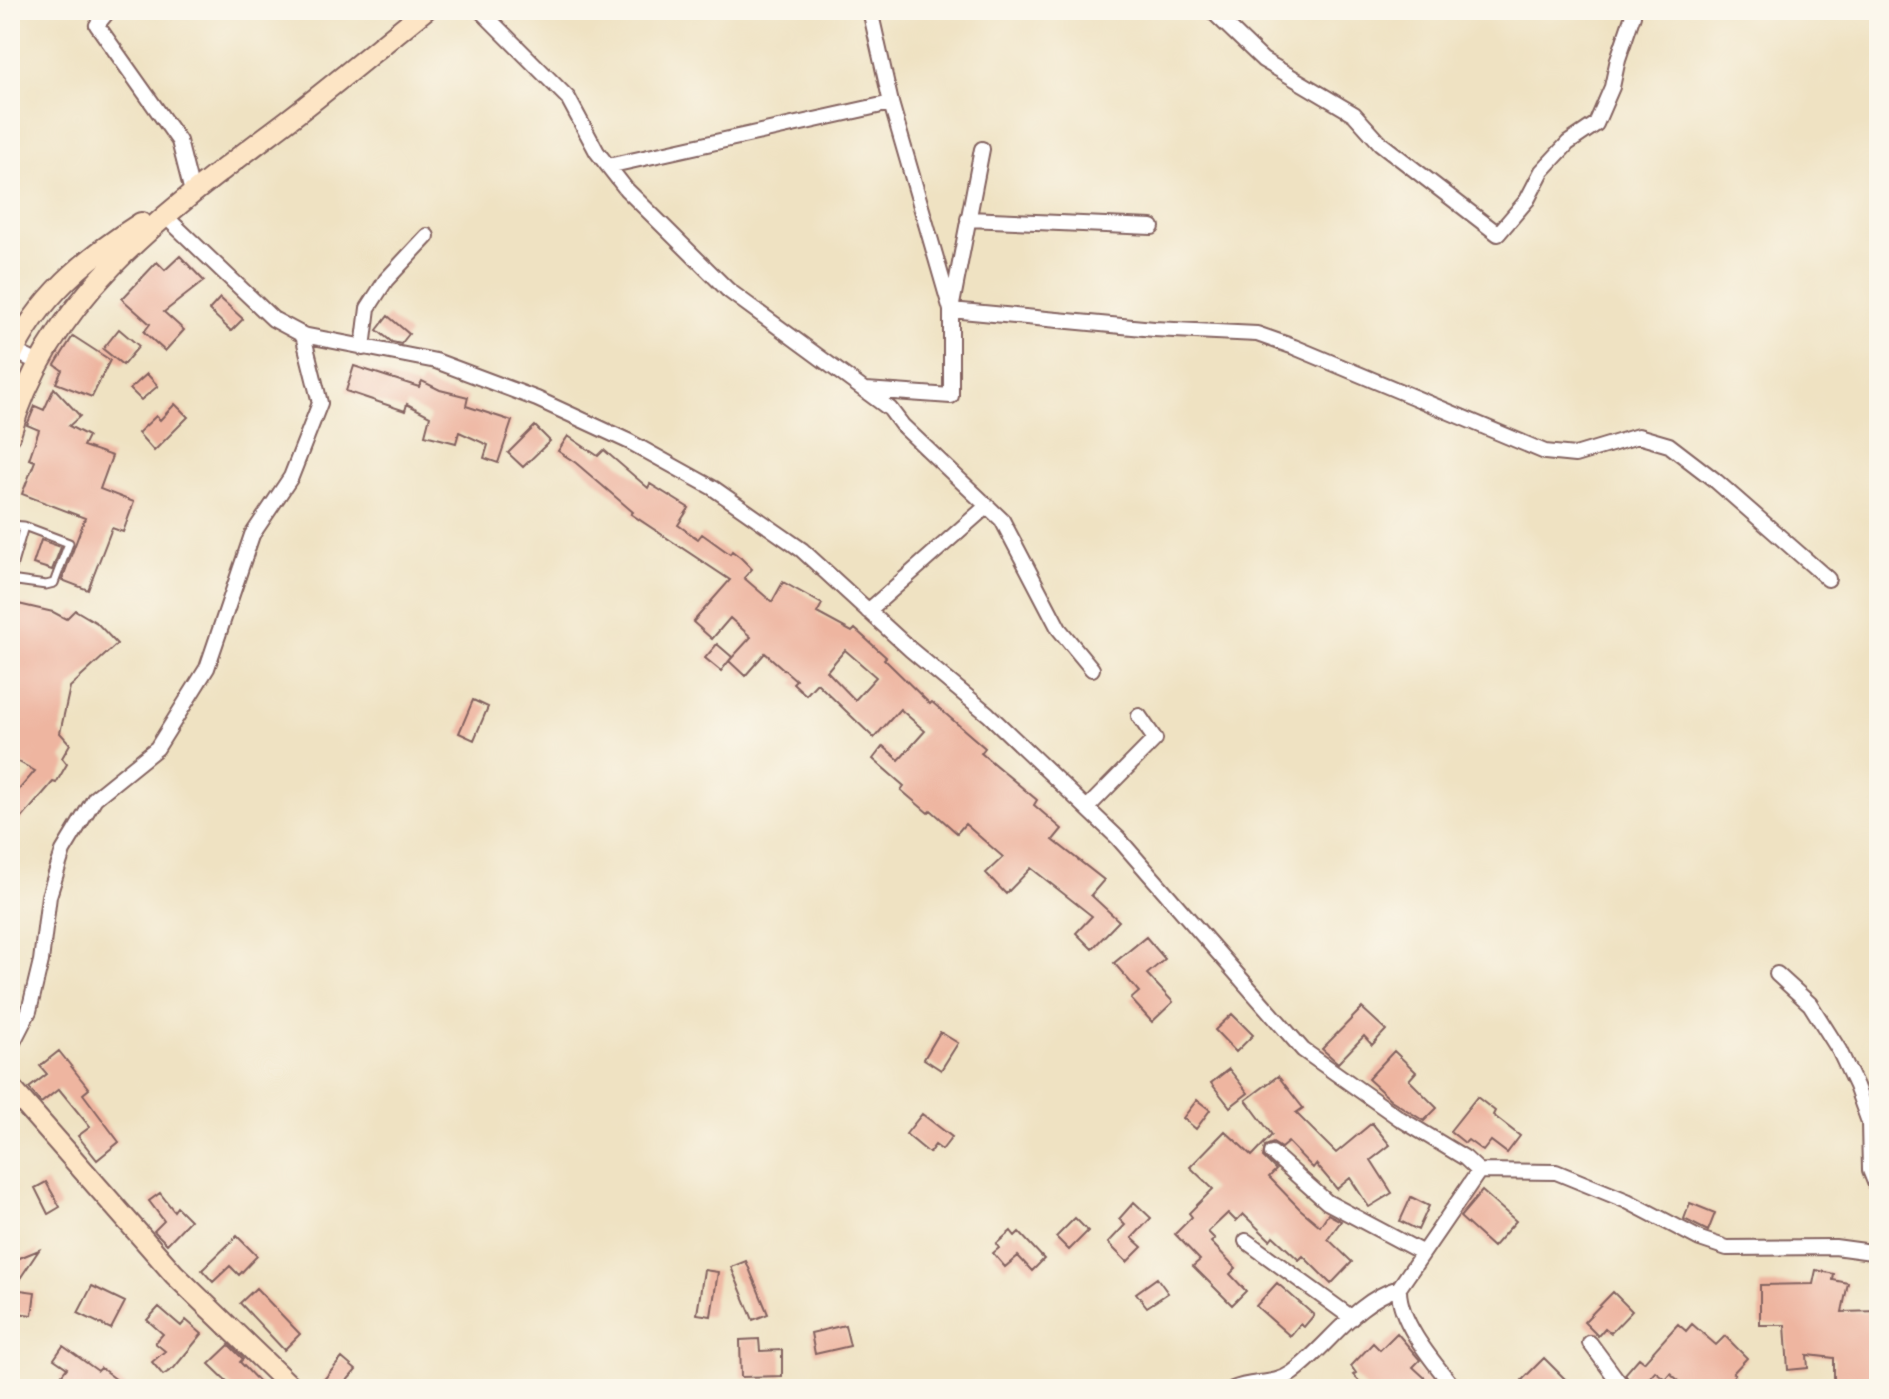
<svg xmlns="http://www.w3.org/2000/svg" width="1889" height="1399" viewBox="0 0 1889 1399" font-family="'Gentium Book Plus',serif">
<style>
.building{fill:#eeb5a0;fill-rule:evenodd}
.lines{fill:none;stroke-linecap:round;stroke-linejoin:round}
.lane-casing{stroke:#846360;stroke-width:11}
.street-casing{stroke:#846360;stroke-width:18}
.secondary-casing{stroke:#846360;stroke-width:24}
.lane{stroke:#fff;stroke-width:7}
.street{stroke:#fff;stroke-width:14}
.secondary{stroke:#fde5c5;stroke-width:20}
</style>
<rect width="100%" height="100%" fill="#fbf7ec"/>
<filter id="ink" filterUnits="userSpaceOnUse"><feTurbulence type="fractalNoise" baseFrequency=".0125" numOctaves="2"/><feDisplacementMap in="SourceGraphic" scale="16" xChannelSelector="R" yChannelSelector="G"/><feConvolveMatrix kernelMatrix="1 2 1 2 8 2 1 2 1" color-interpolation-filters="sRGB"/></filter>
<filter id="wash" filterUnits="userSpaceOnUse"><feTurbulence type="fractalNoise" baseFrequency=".006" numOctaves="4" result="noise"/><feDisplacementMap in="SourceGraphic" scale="32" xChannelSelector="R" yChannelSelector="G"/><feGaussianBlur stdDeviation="1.8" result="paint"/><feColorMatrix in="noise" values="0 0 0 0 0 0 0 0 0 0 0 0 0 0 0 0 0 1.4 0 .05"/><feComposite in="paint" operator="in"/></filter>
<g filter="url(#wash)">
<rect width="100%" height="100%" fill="#efe2c2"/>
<g id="blocks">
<!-- building -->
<path class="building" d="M180,256L204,281L164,312L184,330L165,351L144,332L150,324L122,299L157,262L165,270Z
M220,298L243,319L231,331L209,310Z
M388,316L409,334L401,344L392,342L377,330Z
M119,329L139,346L123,365L103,349Z
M73,336L110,360L92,397L56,383L62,370L55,365Z
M354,366L419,387L422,381L440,390L468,397L466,406L512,421L498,463L484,458L488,445L459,432L456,443L425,435L430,416L407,404L405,411L346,391Z
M147,374L158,386L141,400L130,389Z
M54,388L80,416L69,426L88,436L83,446L112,456L100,489L134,502L123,532L112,528L88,590L62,580L85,518L22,494L35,461L29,459L39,430L27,425L35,406L44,410Z
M175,404L188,417L154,451L138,433L156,416L160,420Z
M535,426L550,441L523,467L508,453Z
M568,436L598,456L604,450L648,488L650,484L689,508L678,525L698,539L702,534L730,554L732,551L741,558L752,569L744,578L772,602L783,582L822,604L817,613L852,632L855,629L886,657L884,659L930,704L932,702L985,748L981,753L1037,800L1034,805L1062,829L1053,840L1104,880L1091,895L1119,921L1092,949L1076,933L1092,916L1031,868L1006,894L986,873L1003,857L965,824L957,833L931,810L928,813L901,790L904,786L873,759L883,746L899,760L925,731L900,709L874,738L817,683L806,695L793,683L796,680L765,653L745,676L729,661L751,637L730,618L712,639L693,622L730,580L631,514L633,512L576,463L558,451ZM845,650L876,677L855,700L827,671Z
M41,540L61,547L52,570L33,564Z
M14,603L53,612L66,619L75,610L97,623L117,644L70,687L60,733L70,744L62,758L67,764L56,783L53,782L10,832V800L35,771L10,757V640L15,620L10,611Z
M717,644L732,657L721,671L705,658Z
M473,700L488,707L474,740L459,733Z
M1146,937L1165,959L1147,974L1173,1002L1152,1022L1131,999L1139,992L1114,963Z
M1362,1008L1386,1030L1372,1045L1364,1036L1338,1063L1322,1049Z
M1232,1014L1253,1035L1236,1052L1215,1030Z
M940,1032L958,1043L941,1070L924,1059Z
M59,1051L89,1089L83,1094L119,1142L97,1160L78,1136L90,1127L59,1089L41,1103L29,1088L47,1074L40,1066Z
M1394,1051L1416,1072L1409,1080L1437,1108L1424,1121L1391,1100L1368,1079Z
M1229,1069L1248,1093L1230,1107L1211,1083Z
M1278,1076L1303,1108L1296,1113L1336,1153L1372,1123L1390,1145L1371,1160L1392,1193L1369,1207L1350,1178L1337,1189L1316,1164L1313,1168L1288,1142L1281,1148L1273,1143L1265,1146L1263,1157L1276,1170L1269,1177L1300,1209L1320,1226L1328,1214L1341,1221L1328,1239L1352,1262L1331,1284L1303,1256L1299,1260L1273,1236L1270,1240L1243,1214L1236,1221L1228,1213L1208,1232L1215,1239L1211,1242L1236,1268L1230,1274L1246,1291L1232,1305L1193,1266L1200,1260L1175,1234L1192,1217L1189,1213L1213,1189L1190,1167L1225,1131L1252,1156L1272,1135L1246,1100Z
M1477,1097L1495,1111L1493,1115L1520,1136L1507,1153L1491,1141L1483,1151L1468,1140L1465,1143L1450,1131Z
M1197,1100L1210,1110L1196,1129L1183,1118Z
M922,1114L952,1137L942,1150L935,1145L929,1153L906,1134Z
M46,1182L60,1207L48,1214L35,1188Z
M1482,1191L1516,1221L1493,1247L1460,1217Z
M160,1193L174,1211L177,1207L190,1220L167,1244L154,1231L164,1221L149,1201Z
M1411,1197L1429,1206L1418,1230L1400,1221Z
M1134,1202L1151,1218L1132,1238L1142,1247L1127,1262L1108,1243L1125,1225L1119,1219Z
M1690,1203L1715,1213L1708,1231L1684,1219Z
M1075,1218L1088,1231L1069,1250L1056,1237Z
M1011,1231L1015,1236L1019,1232L1044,1259L1032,1271L1018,1256L1005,1267L993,1253L999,1248L996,1244Z
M237,1236L257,1256L239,1275L230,1266L213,1282L202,1270Z
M39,1250L13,1289L35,1292L32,1315L10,1312V1254L17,1259Z
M746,1261L768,1314L753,1320L731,1267Z
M704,1270L718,1272L711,1316L697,1314Z
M1816,1270L1834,1274L1833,1280L1848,1283L1842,1312L1879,1311V1389H1834V1358L1807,1355L1808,1368L1788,1370L1785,1325H1760V1285L1813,1284Z
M1157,1278L1168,1293L1147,1307L1136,1293Z
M1277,1283L1314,1315L1304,1327L1300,1324L1290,1336L1256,1306Z
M92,1286L125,1302L111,1329L78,1313Z
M256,1288L300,1334L284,1350L240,1303Z
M1613,1292L1632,1311L1611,1333L1605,1328L1598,1336L1584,1322Z
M159,1307L181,1326L186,1320L202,1334L174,1368L163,1375L152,1362L165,1351L155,1343L163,1334L147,1320Z
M1678,1324L1686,1331L1692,1324L1716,1345L1725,1336L1747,1358L1733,1373L1735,1374L1724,1389H1688L1670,1373L1665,1379L1655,1371L1639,1389H1634L1625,1374L1639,1358L1644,1362Z
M845,1325L850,1346L815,1354L811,1333Z
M1397,1333L1420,1360L1413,1367L1437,1389H1367L1353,1375L1356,1373L1351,1366L1373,1343L1380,1350Z
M759,1339L760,1351L782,1350V1376L741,1377L740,1340Z
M229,1345L243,1359L240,1362L266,1389H235L209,1364Z
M63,1346L98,1371L101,1368L129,1389H74L59,1378L67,1368L54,1359Z
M342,1358L356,1370L340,1389H316Z
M1544,1358L1566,1380L1572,1389H1531L1522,1380Z"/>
</g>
</g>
<g filter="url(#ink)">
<use href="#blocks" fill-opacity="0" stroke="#846360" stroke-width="2"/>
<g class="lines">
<!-- lane casing -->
<g class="lane-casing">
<path id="lane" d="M10,525L24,526L10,574
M10,580L46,585L54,583L69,543L24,526"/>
</g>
<!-- street casing -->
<g class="street-casing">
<path id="street" d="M109,10L97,25L179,141L192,192
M480,10L568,98L597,152L626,189L728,290L890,409L902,425L1002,520L1059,629L1092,669
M1211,10L1263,60L1354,114L1380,143L1498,234L1527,200L1542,171L1568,143L1596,124L1612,87L1618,59L1633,15L1632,10
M982,149L951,310L1154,329L1257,334L1294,347L1545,452L1575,455L1638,436L1669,445L1716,481L1828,579
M608,166L891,103
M165,216L273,319L303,335L436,361L537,399L630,442L713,488L802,550L911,650L988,714L1118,838L1303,1050L1399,1118L1465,1158L1479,1171L1556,1172L1627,1201L1700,1239L1727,1248L1835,1247L1879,1253
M968,219L1152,227
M10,298L14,351L41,364
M363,348L368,308L386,280L427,236
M866,390L951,396V310L891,103L870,10
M868,611L987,506
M1087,808L1155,739L1139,716
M1777,974L1810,1004L1839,1050L1856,1086L1869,1122L1870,1170L1879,1192
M10,1048L29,1011L41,961L49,896L63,851L95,798L157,748L207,668L252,535L291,477L320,403L303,335
M1272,1153L1327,1202L1423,1253
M1246,1241L1352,1318
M1590,1343L1624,1389
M1233,1389C1252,1380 1274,1386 1292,1373C1328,1347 1355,1301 1399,1288
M1455,1389C1435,1364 1398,1322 1399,1288L1479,1171"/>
</g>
<!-- secondary casing -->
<g class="secondary-casing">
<path id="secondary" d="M10,359C37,299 87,257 141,223
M10,435C49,293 176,205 287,121C334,85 379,47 425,10
M10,1087L174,1274L293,1389"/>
</g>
<!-- lane -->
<use href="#lane" class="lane"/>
<!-- street -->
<use href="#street" class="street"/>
<!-- secondary -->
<use href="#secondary" class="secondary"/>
</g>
</g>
<!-- margin -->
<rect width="1889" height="1399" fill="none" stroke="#fbf7ec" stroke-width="40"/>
</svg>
